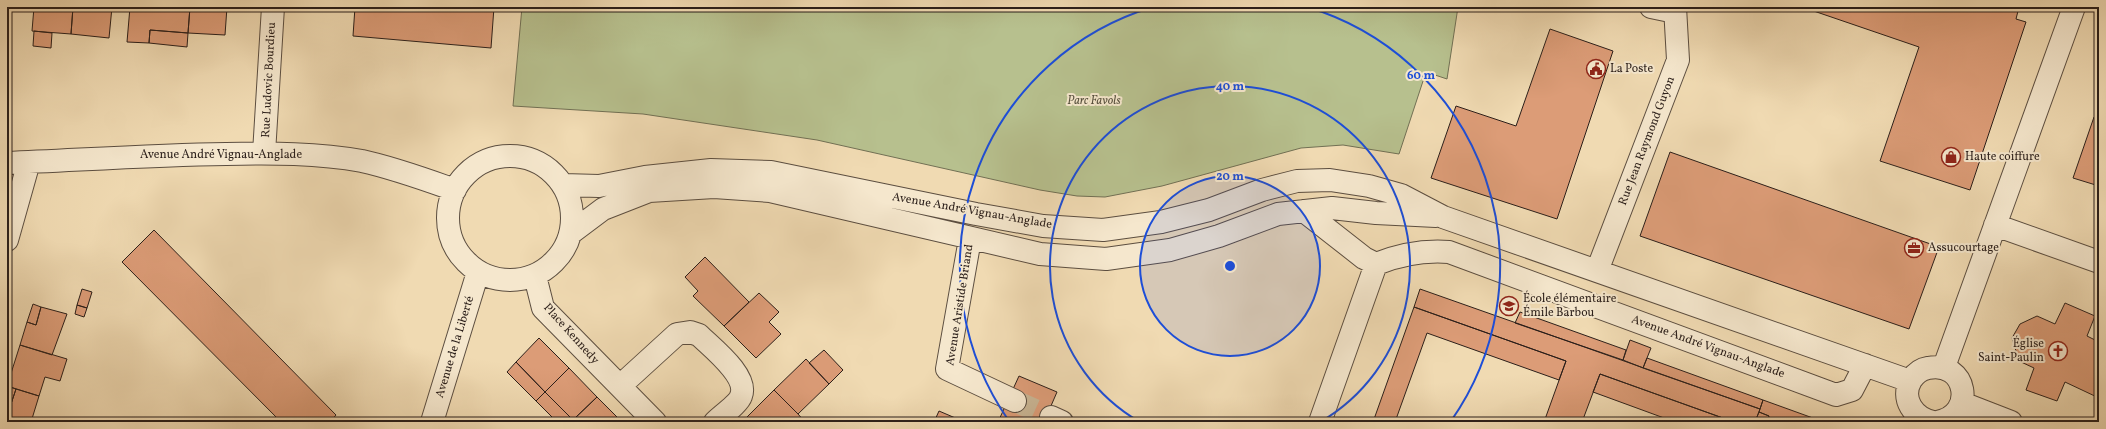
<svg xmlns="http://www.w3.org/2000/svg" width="2106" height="429" viewBox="0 0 2106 429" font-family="Vollkorn,serif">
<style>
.green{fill:#b7c08e;stroke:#717054}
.building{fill:#dc9c77;stroke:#2b1f1a}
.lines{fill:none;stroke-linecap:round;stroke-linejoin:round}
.minor-tunnel{stroke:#c9b594;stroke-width:22;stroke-dasharray:22 11;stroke-linecap:butt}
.minor-casing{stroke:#5c4e40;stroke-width:24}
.minor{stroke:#f5e7cd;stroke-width:22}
.ring{fill:none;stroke:#1d4ed8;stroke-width:2}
.labels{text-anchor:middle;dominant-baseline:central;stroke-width:4;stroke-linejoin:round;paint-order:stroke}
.poi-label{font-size:12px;fill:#2b1f1a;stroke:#f5e7cd;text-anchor:start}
.street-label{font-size:12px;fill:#2b1f1a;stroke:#f5e7cd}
.park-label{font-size:12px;font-style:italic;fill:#554f3d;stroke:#f5e7cd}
.centre{fill:#1d4ed8;stroke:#f5e7cd;stroke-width:2}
.ring-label{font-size:12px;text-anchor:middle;font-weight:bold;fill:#1d4ed8;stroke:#f5e7cd;stroke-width:4;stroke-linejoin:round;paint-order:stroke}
</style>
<rect width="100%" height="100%" fill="#f0dab2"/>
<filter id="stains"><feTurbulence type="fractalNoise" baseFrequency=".005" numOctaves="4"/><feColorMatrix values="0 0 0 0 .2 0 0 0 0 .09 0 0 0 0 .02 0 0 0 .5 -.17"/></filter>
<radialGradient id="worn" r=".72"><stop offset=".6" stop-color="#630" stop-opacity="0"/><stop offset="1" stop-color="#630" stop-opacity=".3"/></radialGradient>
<!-- green -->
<path class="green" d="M522,7H1458L1447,79L1426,72L1399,154L1343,145L1301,148L1162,186L1105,197L1077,196L1040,190L817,140L643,114L513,106Z"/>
<!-- building -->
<path class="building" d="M34,7H73L71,34L32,31Z
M73,7H112L109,38L71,34Z
M130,7H190L188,33L150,30L149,43L127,42Z
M190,7H227L225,35L188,33Z
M355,7H494L491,48L353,36Z
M1802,7H2019L2016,19L2026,22L1970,190L1880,161L1919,47Z
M1550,29L1613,51L1557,219L1431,178L1456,106L1516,126Z
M150,30L188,33L187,47L149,43Z
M34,31L52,33L51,48L33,46Z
M2094,117L2099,118V186L2073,178Z
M1670,152L1939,247L1909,329L1640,236Z
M154,230L336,415L330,422H281L122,262Z
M705,257L749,302L724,326L693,296L698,291L685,277Z
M82,289L92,292L87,308L77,305Z
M1420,289L1760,409L1755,422H1734L1600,374L1582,422H1544L1566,361L1414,307Z
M759,293L779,312L769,322L781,334L756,358L724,326Z
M2065,303L2095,316L2087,336L2099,342V398L2065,382L2057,401L2026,390L2034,368L2019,361L2012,338L2020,324L2037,316L2055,324Z
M33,304L41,307L36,325L27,322Z
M77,305L87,308L84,317L75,314Z
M41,307L67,314L52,355L20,345L27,322L36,325Z
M1414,307L1566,361L1559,380L1427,333L1395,422H1373Z
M1520,312L1626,350L1623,360L1515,323Z
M539,338L569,368L545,392L516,362Z
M1630,340L1651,348L1643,368L1623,360Z
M20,345L67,359L60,381L45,377L39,396L7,386Z
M824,350L843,370L829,384L809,363Z
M1647,358L1763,400L1760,409L1643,368Z
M806,359L829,384L798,414L774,390Z
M516,362L545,392L536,401L507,372Z
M569,368L597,397L573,420L545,392Z
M1600,374L1734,422H1675L1593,392Z
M1019,376L1057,392L1044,422H998Z
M7,386L16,389L10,407L7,406Z
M16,389L39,396L31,422H7V406L10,407Z
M774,390L798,414L805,422H748L745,419Z
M545,392L573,420L572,422H557L536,401Z
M597,397L622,422H575L573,420Z
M1763,400L1824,422H1767L1769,416L1759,412Z
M939,411L960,420L964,422H934Z
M1759,412L1769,416L1767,422H1755Z"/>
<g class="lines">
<!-- minor-tunnel -->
<path class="minor-tunnel" d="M1015,401L1051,417"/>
<!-- minor casing -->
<g class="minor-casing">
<path id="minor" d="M1651,7L1675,12
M264,153L273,7
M448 218a62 62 0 1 1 124 0a62 62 0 1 1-124 0Z
M7,163C80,160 153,155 226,154C271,153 318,153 362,161C394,168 424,179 455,190
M563,185L599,186L645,177L711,170L771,172L976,214L1043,226L1103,230L1161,222L1209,210L1262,190L1297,181L1330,180L1369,186L1401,195L1443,217L1910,381
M1304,211L1364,258L1376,264
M1995,225L2099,262
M571,233L603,209L649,191L714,187L770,191L1040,254L1106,259L1170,250L1219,236L1278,214L1332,208L1376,213L1436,216
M970,239L947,369L1015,401
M7,240L29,162
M1376,264C1401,254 1423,250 1449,252L1836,395L1852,390L1865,365
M1597,271L1678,60L1675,7
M535,276L543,308L655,422
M1944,367L2074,7
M620,386L677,334L690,332L699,335C712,348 749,376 741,396C739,403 721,416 715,422
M1962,403L2011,422
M1051,417L1062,422
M432,422L478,272
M1320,422L1376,264
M1933,422C1914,418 1900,399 1911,380C1915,374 1921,369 1928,368C1967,360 1977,415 1937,422"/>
</g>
<!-- minor -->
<use href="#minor" class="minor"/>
</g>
<!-- distance rings -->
<circle cx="1230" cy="266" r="90" fill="#1d4ed8" fill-opacity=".12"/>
<g class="ring">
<circle cx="1230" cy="266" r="90"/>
<path d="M1140 422A180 180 0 1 1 1320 422"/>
<path d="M1009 421A270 270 0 0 1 1153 7M1307 7A270 270 0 0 1 1451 421"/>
</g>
<!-- icons -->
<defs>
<g id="civic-ring" transform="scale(1)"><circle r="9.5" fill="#f5e7cd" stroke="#8f2418" stroke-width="1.5"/><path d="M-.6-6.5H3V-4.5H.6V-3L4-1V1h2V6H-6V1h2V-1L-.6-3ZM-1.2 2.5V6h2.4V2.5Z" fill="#8f2418"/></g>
<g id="shop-ring" transform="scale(1)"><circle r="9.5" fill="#f5e7cd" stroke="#8f2418" stroke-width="1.5"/><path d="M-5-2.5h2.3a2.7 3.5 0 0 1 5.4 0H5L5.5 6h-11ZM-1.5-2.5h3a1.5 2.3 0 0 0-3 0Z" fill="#8f2418"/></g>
<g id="office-ring" transform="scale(1)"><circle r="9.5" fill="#f5e7cd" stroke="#8f2418" stroke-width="1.5"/><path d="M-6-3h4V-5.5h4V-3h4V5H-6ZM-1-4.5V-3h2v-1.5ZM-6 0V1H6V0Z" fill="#8f2418"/></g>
<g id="school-ring" transform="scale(1)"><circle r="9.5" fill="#f5e7cd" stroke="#8f2418" stroke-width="1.5"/><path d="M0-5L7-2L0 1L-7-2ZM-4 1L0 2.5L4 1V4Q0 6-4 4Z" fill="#8f2418"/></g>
<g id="church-ring" transform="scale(1)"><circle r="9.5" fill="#f5e7cd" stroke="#8f2418" stroke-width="1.5"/><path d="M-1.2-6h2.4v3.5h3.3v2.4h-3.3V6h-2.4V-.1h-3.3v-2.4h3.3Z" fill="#8f2418"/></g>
</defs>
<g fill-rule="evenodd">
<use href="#civic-ring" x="1596" y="69"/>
<use href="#shop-ring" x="1951" y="157"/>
<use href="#office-ring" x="1914" y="248"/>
<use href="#school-ring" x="1509" y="306"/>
<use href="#church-ring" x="2058" y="351"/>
</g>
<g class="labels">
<!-- poi labels -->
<g class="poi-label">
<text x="1610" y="69">La Poste</text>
<text x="1965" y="157">Haute coiffure</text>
<text x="1928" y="248">Assucourtage</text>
<text x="1523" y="299">École élémentaire<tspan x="1523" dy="14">Émile Barbou</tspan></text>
<text x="2044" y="344" text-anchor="end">Église<tspan x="2044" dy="14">Saint-Paulin</tspan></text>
</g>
<!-- street labels -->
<g class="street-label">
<text transform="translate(269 80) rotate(-87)">Rue Ludovic Bourdieu</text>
<text transform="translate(1647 141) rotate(-69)">Rue Jean Raymond Guyon</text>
<text x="221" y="155">Avenue André Vignau-Anglade</text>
<text transform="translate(972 211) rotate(10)">Avenue André Vignau-Anglade</text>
<text transform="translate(960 305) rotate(-81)">Avenue Aristide Briand</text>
<text transform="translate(571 334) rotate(48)">Place Kennedy</text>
<text transform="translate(455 347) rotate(-73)">Avenue de la Liberté</text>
<text transform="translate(1708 347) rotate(20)">Avenue André Vignau-Anglade</text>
</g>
<!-- park labels -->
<g class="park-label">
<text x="1094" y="101">Parc Favols</text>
</g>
</g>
<circle cx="1230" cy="266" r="6" class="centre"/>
<g class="ring-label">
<text x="1421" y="79">60 m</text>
<text x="1230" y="90">40 m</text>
<text x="1230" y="180">20 m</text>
</g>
<!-- margin -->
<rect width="2106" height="429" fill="none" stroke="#f0dab2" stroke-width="24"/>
<rect x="8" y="8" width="2090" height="413" fill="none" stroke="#2b1f1a" stroke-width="2"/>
<rect x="12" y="12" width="2082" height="405" fill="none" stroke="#2b1f1a"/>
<rect width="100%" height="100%" filter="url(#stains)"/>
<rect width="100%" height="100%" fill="url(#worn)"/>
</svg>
